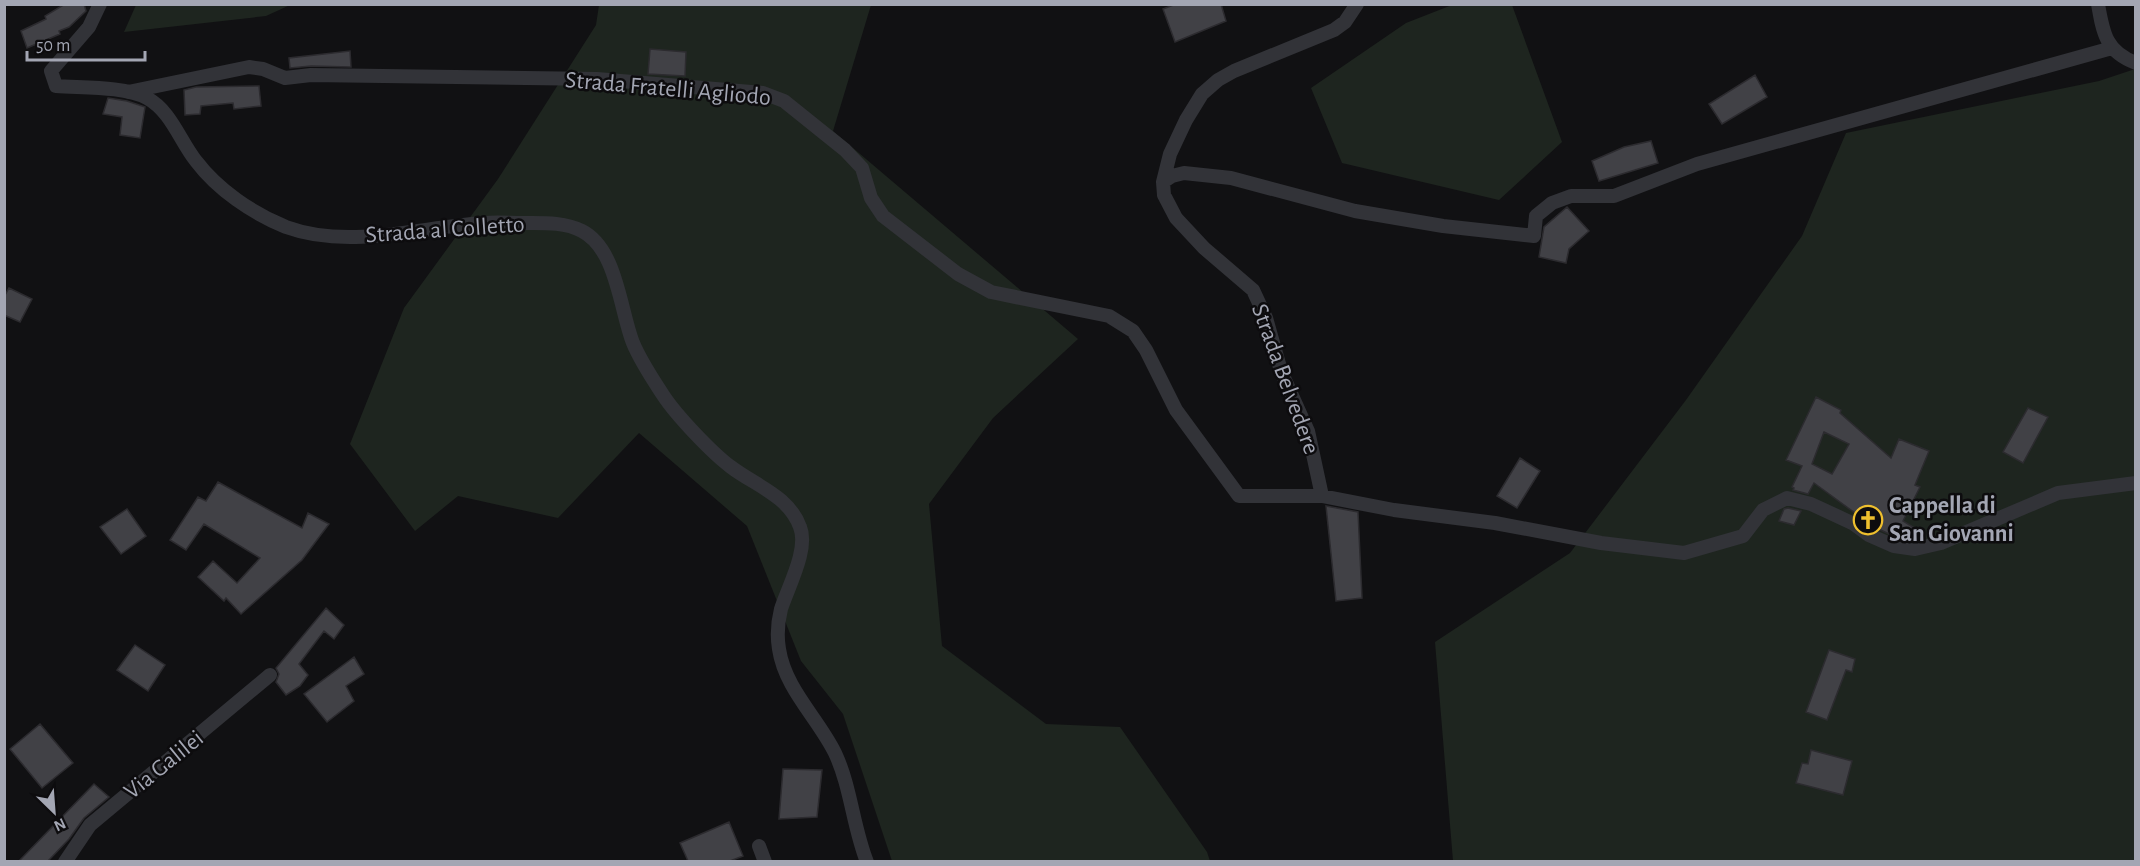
<svg xmlns="http://www.w3.org/2000/svg" width="2140" height="866" viewBox="0 0 2140 866" font-family="'Alegreya Sans',sans-serif">
<style>
.green{fill:#1e251f}
.building{fill:#414146;stroke:#2c2b2f;stroke-width:1.5;fill-rule:evenodd}
.lines{fill:none;stroke-linecap:round;stroke-linejoin:round}
.minor{stroke:#323338;stroke-width:14}
.labels{text-anchor:middle;dominant-baseline:central;stroke-width:5;stroke-linejoin:round;paint-order:stroke}
.street-label{font-size:24px;fill:#a3a6b3;stroke:#0d0c0e}
.poi-label{font-size:24px;font-weight:bold;fill:#a3a6b3;stroke:#0d0c0e;text-anchor:start}
</style>
<rect width="100%" height="100%" fill="#111113"/>
<!-- green -->
<path class="green" d="M136,5V4L290,5L266,16L124,32Z
M599,5H871L833,131L1078,339L993,418L929,504L942,646L1046,724L1120,727L1207,852L1210,861H892L843,714L801,661L747,526L639,433L558,518L458,496L415,531L350,444L404,308L498,179L596,25Z
M1452,5H1512L1562,142L1499,200L1342,163L1311,88L1406,23Z
M2135,69V861H1453L1435,642L1570,553L1686,400L1802,236L1846,133L2099,81Z"/>
<!-- building -->
<path class="building" d="M65,4H84L86,11L69,27L59,31L60,34L27,48L21,31L46,19L45,16Z
M1176,4H1221L1226,21L1175,42L1163,9Z
M650,49L686,52L685,76L648,74Z
M350,51L351,67L311,66L290,68L289,58Z
M1755,75L1767,97L1722,124L1709,104Z
M259,86L261,106L234,109L233,103L201,106L200,114L185,115L184,90L196,87Z
M108,98L127,101L145,107L140,138L120,135L122,117L103,114Z
M1651,141L1658,163L1599,181L1592,161L1624,147Z
M1567,207L1589,231L1569,249L1566,263L1539,257L1544,227Z
M9,288L32,299L20,322L4,315V297Z
M1816,397L1841,410L1840,413L1891,458L1899,439L1929,451L1915,485L1920,487L1903,521L1916,529L1909,539L1896,537L1874,527L1814,483L1808,494L1793,490L1794,488L1792,487L1802,466L1786,460ZM1824,432L1849,444L1832,474L1812,464Z
M2028,408L2048,417L2023,463L2003,452Z
M1520,458L1540,471L1517,508L1497,496Z
M218,482L302,528L308,513L329,524L302,560L241,614L226,598L224,601L198,577L213,561L237,583L260,558L204,524L186,550L170,540L198,497L206,501Z
M1326,506L1358,512L1362,598L1336,601Z
M1788,508L1801,511L1794,525L1779,521L1784,509Z
M127,509L146,536L121,554L100,527Z
M326,608L344,625L334,639L324,631L299,664L308,675L300,686L286,695L276,682L279,674L276,668Z
M135,645L165,665L148,691L117,670Z
M1829,650L1855,659L1852,672L1846,670L1827,720L1806,712Z
M354,657L364,674L346,686L354,701L327,722L304,694Z
M40,724L73,763L42,788L10,749Z
M1811,750L1852,761L1843,795L1796,783L1802,763L1808,764Z
M783,769L822,770L817,817L779,819Z
M94,784L109,797L84,818L69,839L48,861H19Z
M729,822L743,856L730,861H688L680,843Z"/>
<g class="lines">
<!-- minor -->
<path class="minor" d="M100,4L89,27L51,71L56,86C83,88 124,86 147,98C171,111 180,141 196,161C218,190 252,213 286,227C349,250 420,227 484,223C497,222 510,223 524,223C543,223 565,222 582,231C617,249 620,310 633,343C641,362 652,378 663,395C676,415 712,453 731,467C756,486 789,496 800,527C809,549 788,587 781,609C778,621 777,637 779,649C785,689 818,718 835,753C851,787 853,827 867,862
M2098,4C2103,33 2106,52 2136,63
M128,92L249,67L263,69L285,78L311,75L597,79L763,93L784,101L845,150L862,168L871,198L883,216L958,274L991,292L1109,316L1133,331L1146,350L1176,410L1239,496H1322L1394,510L1495,523L1601,543L1684,553L1743,536L1763,510L1787,498L1811,504L1854,524L1869,535L1894,546L1915,549L1941,543L2058,493L2136,483
M1163,182L1172,176L1184,173L1231,178L1355,211L1443,226L1534,236L1536,216L1552,203L1571,196H1614L1697,164L2112,48
M1322,496L1308,431L1281,371L1266,318L1253,290L1204,248L1176,218L1164,195L1163,182L1170,154L1186,120L1202,94L1218,80L1234,71L1334,30L1345,22L1357,4
M759,846L765,862
M65,862L90,825L270,675"/>
</g>
<!-- icons -->
<defs>
<g id="church-ring" transform="scale(1.5)"><circle r="9.5" fill="#0d0c0e" stroke="#eebf2e" stroke-width="1.5"/><path d="M-1.2-6h2.4v3.5h3.3v2.4h-3.3V6h-2.4V-.1h-3.3v-2.4h3.3Z" fill="#eebf2e"/></g>
</defs>
<g fill-rule="evenodd">
<use href="#church-ring" x="1868" y="520"/>
</g>
<g class="labels">
<!-- street labels -->
<g class="street-label">
<text transform="translate(668 89) rotate(5)">Strada Fratelli Agliodo</text>
<text transform="translate(445 230) rotate(-4)">Strada al Colletto</text>
<text transform="translate(1285 379) rotate(70)">Strada Belvedere</text>
<text transform="translate(164 765) rotate(-39)">Via Galilei</text>
</g>
<!-- poi labels -->
<g class="poi-label">
<text x="1889" y="506">Cappella di<tspan x="1889" dy="28">San Giovanni</tspan></text>
</g>
</g>
<!-- border -->
<rect width="2140" height="866" fill="none" stroke="#a3a6b3" stroke-width="12"/>
<!-- north arrow -->
<g transform="translate(54 812) rotate(155)" stroke="#0d0c0e" stroke-width="4.5" paint-order="stroke">
<path d="M0-4.5L10 22L0 15L-10 22Z" fill="#a3a6b3"/>
<text y="-9" font-size="16" font-weight="bold" text-anchor="middle" fill="#a3a6b3">N</text>
</g>
<!-- scale -->
<path d="M27 51v9h118v-9" fill="none" stroke="#a3a6b3" stroke-width="3"/>
<text x="36" y="51" font-size="18" fill="#a3a6b3" stroke="#0d0c0e" stroke-width="4.5" paint-order="stroke">50 m</text>
</svg>
